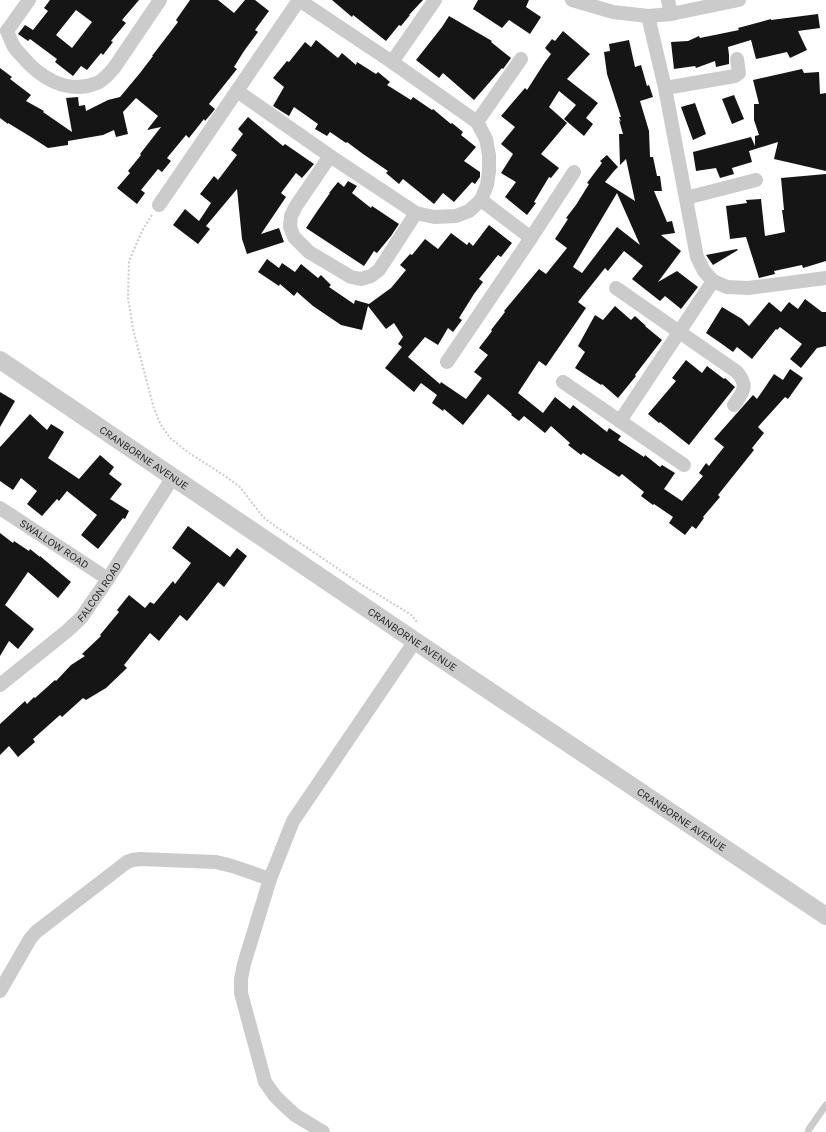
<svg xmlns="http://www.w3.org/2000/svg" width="826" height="1132" viewBox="0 0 826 1132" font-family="'Golos Text',sans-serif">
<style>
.building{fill:#151515;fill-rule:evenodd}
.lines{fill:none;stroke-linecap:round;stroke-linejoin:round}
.path{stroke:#cbcbcb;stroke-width:2;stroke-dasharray:2 2;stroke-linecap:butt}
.service{stroke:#cbcbcb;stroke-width:7}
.minor{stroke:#cbcbcb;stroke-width:14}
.tertiary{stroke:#cbcbcb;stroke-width:18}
.labels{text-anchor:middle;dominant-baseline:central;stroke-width:4;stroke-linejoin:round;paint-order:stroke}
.street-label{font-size:10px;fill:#2e2e2e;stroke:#fff}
</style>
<rect width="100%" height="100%" fill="#fff"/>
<!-- building -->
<path class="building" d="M50,0H139L122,20L126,23L111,41L113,42L103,55L101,53L87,70L81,66L73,76L55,62L57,59L30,39L28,41L18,34L25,25L33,30L48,11L44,8ZM76,10L92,22L72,48L56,35Z
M190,0H218L234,13L245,0H255L269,11L255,30L258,32L244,51L234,67L237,69L209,104L215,109L211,114L205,121L204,119L189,138L186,135L167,158L171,161L162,172L158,169L141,190L145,193L137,204L117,188L130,173L128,171L141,155L140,154L161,127L147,130L158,116L136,98L123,112L128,134L116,137L114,130L103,135L68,141V145L48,148L31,137L8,123V124L0,118V68L12,77L10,79L31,95L26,101L44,111L43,112L72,132L66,98L78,97L79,106L85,105L86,111L108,100L120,97L140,73L153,56H152L178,22L176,20Z
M332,0H423L409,15H410L401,26L399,25L386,41L353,15L352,17Z
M478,0H529L526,7L541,17L530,34L509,20L502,28L473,9Z
M818,14L820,28L798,31L807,50L790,58L787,52L756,59L751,40L728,47L729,55V64L716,67L715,61L696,68L695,66L674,69L671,42L688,41L699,36L700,38L739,30L738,28L771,19V20Z
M449,16L492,41L491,42L511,58L503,69L502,68L474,100L443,73L439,78L416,60L442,27Z
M563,31L590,54L567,79L598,103L586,118L593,124L584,136L564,119L576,105L559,91L549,107L567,123L541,154L559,168L551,178L549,177L534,202L536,203L527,215L505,197L516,182L501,173L513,154L501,144L515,127L501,116L525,88L527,90L545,62L551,54L545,48L552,39L555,41Z
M316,40L338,58L342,53L356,65L357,62L376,74L378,72L390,82L387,85L411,100L413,97L432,110L433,109L451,124L452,123L463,132L461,135L476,147L464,161L480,172V177L475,184L472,182L454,202L443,193L434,204L403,179L399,184L386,173L388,171L363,154L347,142L346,143L330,132L327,136L315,129L318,124L294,107L289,116L273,106L284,87L273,78L287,61L289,62L305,42L311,47Z
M629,40L635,67L641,65L647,86L649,85L653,97L640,101L649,131L650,157H653L657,176H660L662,191H654L667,222L672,221L675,233L661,235L681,251L658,282L677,271L698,287L681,309L665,296L660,301L632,279L643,266L624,251L608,271L605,268L578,302L586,308L546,366L539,361L518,393L543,413L555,397L570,409L573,405L607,432L609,428L621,436L618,440L644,457L645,455L660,467L662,465L675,473L664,489L682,501L703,476L699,473L706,463L709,466L724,447L714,439L753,395L757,399L774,374L783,380L790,369L803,378L788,399L785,397L758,427L764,433L752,448L754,450L718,495L720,497L703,517L704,518L696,529L692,526L685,535L669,523L673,517L654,504L653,505L641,496L644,492L622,474L619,477L583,453L581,455L568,445L570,443L551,426L545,433L524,416L519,421L511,415L512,414L488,394L463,425L444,409L443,411L432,403L437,395L421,383L414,392L385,368L402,347L398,344L403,337L394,323L386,329L368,306L362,330L341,325L313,306L297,292L294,296L280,284L279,286L258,272L267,259L279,268L282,263L295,272L301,264L318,278L321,275L331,285L329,287L354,304L355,300L369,304L391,288L406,270L400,265L410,254L412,255L425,239L438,249L451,233L467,245L469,242L473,246L489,225L512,243L501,257L498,255L479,279L483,282L474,294L459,318L462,320L453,332L448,328L438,345L425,337L408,357L440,384L441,382L466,399L482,378L474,372L488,355L479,348L492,331L491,330L505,312L504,311L539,269L546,274L567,248L555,239L568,219L566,218L576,205L589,184L587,183L602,163L600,161L607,155L618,167L614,171L605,182L635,201L626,159L620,165L619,134H623L619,120L621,122L619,117H621L607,74L604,52L610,51L609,44ZM617,193L640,245L617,227L582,273L573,267Z
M802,69L804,73L819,72L820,94L826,93V171L774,159L778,142L749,151L752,162L732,168L734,174L720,178L716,168L696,171L693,152L751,137L755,146V136L759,135L754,120V104H759L753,80Z
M734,95L744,119L732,124L722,99Z
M695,103L706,134L693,140L681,107Z
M248,117L283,146L285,144L314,164L302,178L296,173L281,193L286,197L261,234L279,228L284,242L247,254L242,239L237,189L206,226L210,229L198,244L173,225L185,209L199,221L211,203L200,194L214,176L218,180L237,155L231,150L243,134L238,129Z
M826,174V261L803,268L802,265L774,271L775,274L759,278L746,237L730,239L726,206L747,203L746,200L761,199L765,236L785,232L782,210H784L781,178Z
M348,181L357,186L352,193L371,208L372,206L399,224L391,236L377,253L374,251L364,266L306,228L318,210L330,193H329L338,182L344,187Z
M737,249L738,250L713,265L706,255Z
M805,299L822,312H826V346L817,348L801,368L790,359L802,344L780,327L777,330L776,329L752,359L737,347L733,352L722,344L706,333L722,307L742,319L749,326L769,302L781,312L789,302L798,309Z
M615,306L631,320L635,316L646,326H645L662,340L635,375L636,376L618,398L602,384L601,385L575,368L585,352L578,346L595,315L603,320Z
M686,360L702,373L707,366L724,379L725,378L735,387L689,445L660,422L659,423L648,414L676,381L672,378Z
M0,392L15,401L0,427Z
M30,414L47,430L51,424L64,432L48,458L79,479L100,455L114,467L109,474L122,484L110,499L129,511L125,519L123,518L98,549L81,535L97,515L67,491L59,501L57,499L42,516L27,504L37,491L21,478L13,490L0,481V447Z
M188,526L230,557L237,548L247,556L224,587L218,582L204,600L187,621L180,615L159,641L150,633L124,665L127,668L106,688L86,700L83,698L62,717L60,715L33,739L35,742L18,757L9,746L0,755V724L25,701L27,704L34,697L35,698L55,680L56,681L71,665L85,656L82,654L101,636L100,635L119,612L117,610L129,595L145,608L150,602L154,604L173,581L175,584L191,563L172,548Z
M0,533L13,543L14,541L29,551L30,549L40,557V556L71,582L58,598L28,572L5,605L34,629L18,649L9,641L0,656Z"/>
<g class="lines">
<!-- path -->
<path class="path" d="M152,215L142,231L129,261L128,298L133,329L154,409L161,425L170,438L189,453L225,476L240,487L263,517L275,526L356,581L410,614L415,619L418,624"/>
<!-- service -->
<path class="service" d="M808,1132L809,1129L826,1105"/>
<!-- minor -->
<g class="minor">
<path d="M572,0L613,12L648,16L671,14L739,0"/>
<path d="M668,0L671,14"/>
<path d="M648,16L665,88L697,257L704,271L713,281L727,287L748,288L826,278"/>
<path d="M7,31C9,36 11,41 13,45C15,49 18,52 21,55C40,78 67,95 97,83C104,80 109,73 114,68L160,0"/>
<path d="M7,31L29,0"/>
<path d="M392,62L435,0"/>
<path d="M665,88L735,76L739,73L737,59"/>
<path d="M237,91L330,156L416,213L434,217L456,216L469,211L481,200L487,185L489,171V155L486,139L477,122L392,62L299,0"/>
<path d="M477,122L521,59"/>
<path d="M330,156L296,206L291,216L290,227L294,237L309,252L351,277L361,279L371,276L379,270L416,213"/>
<path d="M686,198L756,180"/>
<path d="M481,200L531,238L574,172"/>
<path d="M159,205L299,0"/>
<path d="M616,288L737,372C749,386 743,392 734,405"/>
<path d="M447,362L531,238"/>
<path d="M563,382L684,465"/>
<path d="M620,421L713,281"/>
<path id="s1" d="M0,508L108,579"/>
<path id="s2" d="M0,685L67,631L81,618L108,579L173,477"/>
<path d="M0,991L30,939L36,932L127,862L133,860L140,859L216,862L232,866L270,879"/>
<path d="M323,1132L295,1115L283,1104L275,1096L265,1082L241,993V979L244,964L270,879L293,821L415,641"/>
</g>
<!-- tertiary -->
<path class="tertiary" id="s3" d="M0,360L415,641L826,916"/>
</g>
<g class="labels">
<!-- street labels -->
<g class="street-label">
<text stroke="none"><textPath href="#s3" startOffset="174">CRANBORNE AVENUE</textPath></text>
<text stroke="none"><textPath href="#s1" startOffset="65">SWALLOW ROAD</textPath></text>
<text stroke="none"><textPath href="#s2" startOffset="137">FALCON ROAD</textPath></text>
<text stroke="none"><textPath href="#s3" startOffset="498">CRANBORNE AVENUE</textPath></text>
<text stroke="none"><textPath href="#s3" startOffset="822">CRANBORNE AVENUE</textPath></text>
</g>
</g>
</svg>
